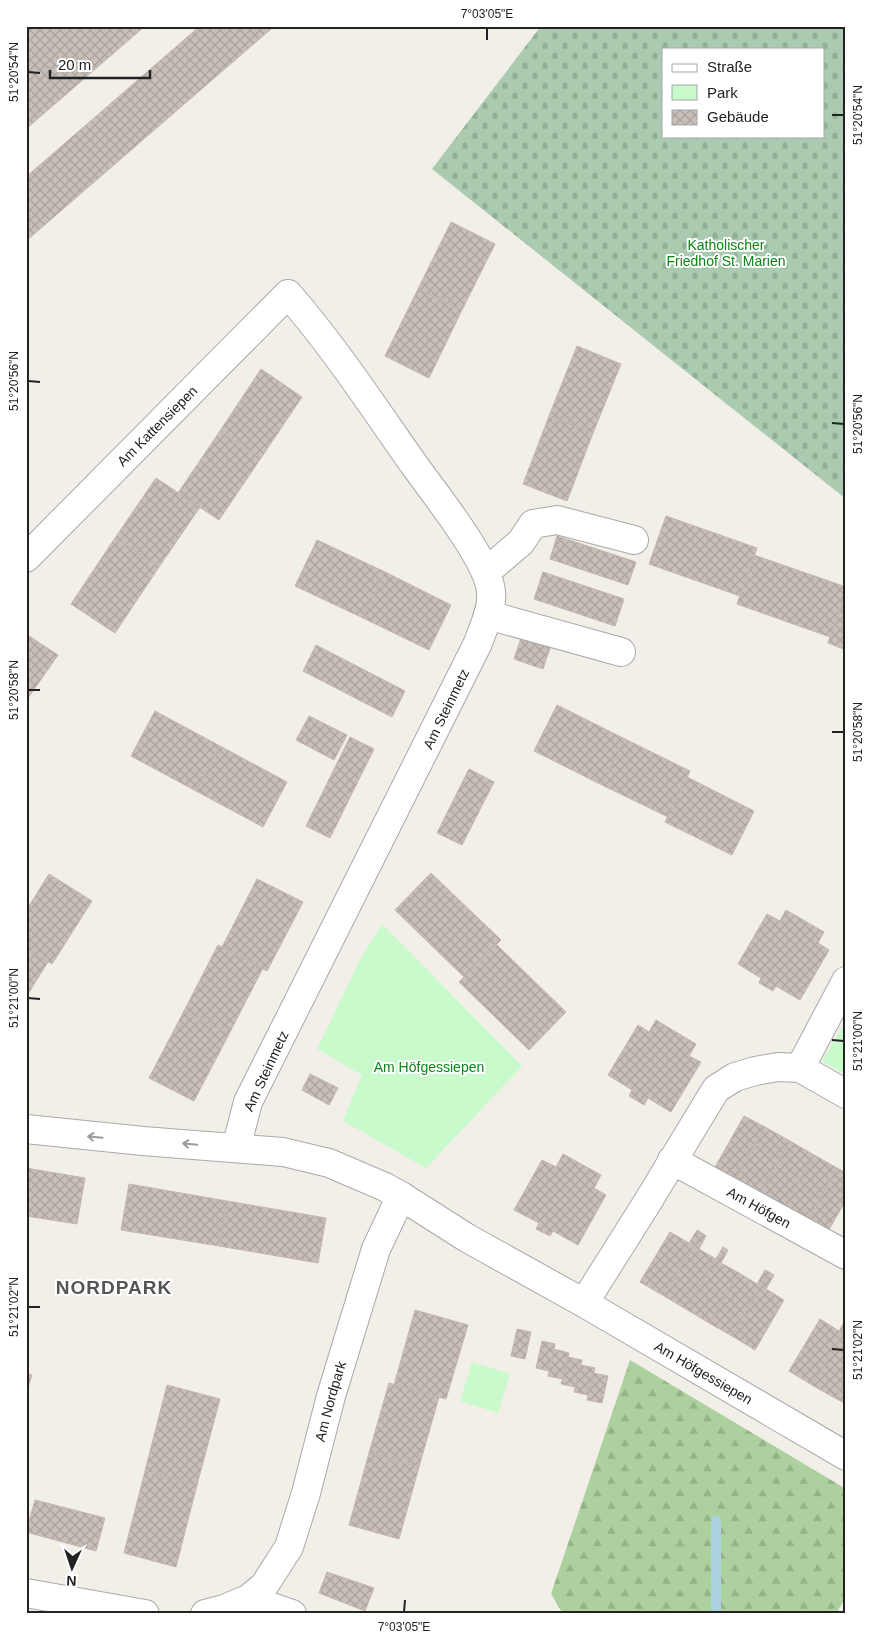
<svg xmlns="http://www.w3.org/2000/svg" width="872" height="1640" viewBox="0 0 872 1640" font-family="Arial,sans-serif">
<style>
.forest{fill:url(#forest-firs)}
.cemetery{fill:url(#cemetery-stones);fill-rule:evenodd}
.park{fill:#c8facc}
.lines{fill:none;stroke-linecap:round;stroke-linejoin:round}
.stream{stroke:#aad3df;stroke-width:10}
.building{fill:url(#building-cross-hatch);stroke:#c4b6ab}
.minor-casing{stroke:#a9a9a9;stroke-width:30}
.minor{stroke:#fff;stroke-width:28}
.oneway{stroke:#9c9c9c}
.ticks{fill:none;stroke:#222;stroke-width:2}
.labels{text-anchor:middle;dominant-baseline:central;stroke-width:4;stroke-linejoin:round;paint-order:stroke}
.park-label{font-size:14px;fill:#0c8416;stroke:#fff}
.street-label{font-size:14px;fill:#222;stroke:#fff}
.district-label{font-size:19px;font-weight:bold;letter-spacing:1px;fill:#555;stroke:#fff}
.neatline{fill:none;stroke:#222;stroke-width:2}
.ticks-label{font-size:12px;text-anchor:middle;fill:#222}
</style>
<defs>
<pattern id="forest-firs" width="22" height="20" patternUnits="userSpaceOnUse" patternTransform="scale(1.25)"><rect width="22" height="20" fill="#add19e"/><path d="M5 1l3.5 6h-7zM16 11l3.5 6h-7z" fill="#95b388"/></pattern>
<pattern id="cemetery-stones" width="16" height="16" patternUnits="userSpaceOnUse" patternTransform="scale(1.25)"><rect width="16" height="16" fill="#aacbaf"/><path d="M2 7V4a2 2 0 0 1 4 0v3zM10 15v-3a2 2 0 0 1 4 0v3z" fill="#92ae96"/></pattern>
<pattern id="building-cross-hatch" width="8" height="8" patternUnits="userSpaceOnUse" patternTransform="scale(1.25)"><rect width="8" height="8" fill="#c7bfb8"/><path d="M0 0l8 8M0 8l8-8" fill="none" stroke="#aba49e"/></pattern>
</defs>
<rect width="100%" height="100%" fill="#f2efe9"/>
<!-- forest -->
<path class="forest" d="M630,1360L846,1489V1597L836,1614H563L551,1594Z"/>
<!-- cemetery -->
<path class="cemetery" d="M541,26H846V499L432,169ZM663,49H823V136H663Z"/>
<!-- park -->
<path class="park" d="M382,924L522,1066L426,1168L343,1121L362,1075L317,1049L361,958Z
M846,1021V1075L822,1061Z
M472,1362L510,1374L498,1413L460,1401Z"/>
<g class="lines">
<!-- stream -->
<path class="stream" d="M716,1521V1614"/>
</g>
<!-- building -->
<path class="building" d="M26,26H145L26,129Z
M200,26H268L271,29L26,241V177Z
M451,222L495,244L462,310L418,289Z
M418,289L462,310L429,378L385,356Z
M577,346L621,364L593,433L549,416Z
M261,369L302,397L261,458L220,431Z
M549,416L593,433L567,501L523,484Z
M220,431L261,458L219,520L178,493Z
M156,478L200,507L159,567L115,538Z
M666,516L757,548L740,596L649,564Z
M557,536L636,562L628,585L550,559Z
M115,538L159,567L115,633L71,604Z
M317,540L385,572L363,618L295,586Z
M754,555L846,587V592L830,637L737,604Z
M385,572L451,605L429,650L363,618Z
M543,572L624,599L615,626L534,599Z
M844,597H846V650L828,643Z
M26,634L58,655L26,701Z
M522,635L551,645L543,669L514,659Z
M316,645L405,691L392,717L303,671Z
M557,705L625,739L602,785L534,751Z
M155,711L220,746L196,791L131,756Z
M309,716L347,735L334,760L296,740Z
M350,737L374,749L330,838L306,826Z
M625,739L690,771L668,817L602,785Z
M220,746L287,782L263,827L196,791Z
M469,769L494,782L462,845L437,833Z
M687,777L754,811L732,855L665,822Z
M431,873L501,940L464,977L395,910Z
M49,874L92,901L52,964L26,948V911Z
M257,879L303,902L267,971L222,947Z
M786,910L824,932L818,943L829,950L800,1000L776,986L773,991L759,983L761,978L738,964L767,914L780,921Z
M496,944L566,1012L529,1050L459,982Z
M218,945L263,968L229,1034L184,1011Z
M26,948L48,962L26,997Z
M184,1011L229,1034L194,1101L149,1078Z
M656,1020L696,1044L689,1056L701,1062L671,1112L648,1098L644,1105L629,1096L632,1090L608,1075L638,1025L649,1032Z
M310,1074L338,1088L329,1105L302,1090Z
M744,1116L765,1127L735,1180L714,1169Z
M765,1127L790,1141L759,1194L735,1180Z
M790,1141L814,1155L783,1208L759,1194Z
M563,1154L601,1175L594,1188L606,1195L578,1245L553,1231L550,1236L536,1229L539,1223L514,1210L542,1160L556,1167Z
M814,1155L837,1168L807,1221L783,1208Z
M26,1168L85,1178L77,1224L26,1216Z
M837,1168L846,1173V1200L827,1233L807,1221Z
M129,1184L227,1201L219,1246L121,1230Z
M227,1201L326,1218L318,1263L219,1246Z
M697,1230L702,1233L664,1296L640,1282L670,1232L689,1243Z
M702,1233L706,1236L699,1249L716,1259L686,1309L664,1296Z
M723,1247L728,1250L721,1263L739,1273L709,1323L686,1309Z
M765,1270L769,1272L732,1336L709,1323L739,1273L757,1284Z
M769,1272L774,1275L766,1289L784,1300L755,1350L732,1336Z
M415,1310L468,1325L446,1399L394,1385Z
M820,1319L839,1331L846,1319V1328L812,1385L789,1371Z
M846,1328V1379L835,1398L812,1385Z
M517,1329L531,1332L525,1359L511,1356Z
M542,1341L555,1344L549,1371L536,1368Z
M554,1349L569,1353L563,1379L548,1376Z
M568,1357L582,1360L575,1387L561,1384Z
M581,1365L595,1368L588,1395L574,1392Z
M26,1373L32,1375L26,1394Z
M593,1373L608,1376L602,1403L587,1400Z
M846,1379V1404L835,1398Z
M389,1383L439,1397L419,1467L369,1453Z
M167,1385L220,1399L197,1485L145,1471Z
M369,1453L419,1467L399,1539L349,1525Z
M145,1471L197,1485L176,1567L124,1553Z
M35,1500L105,1518L96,1551L26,1532Z
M327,1572L374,1588L365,1611L319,1593Z"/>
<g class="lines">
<!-- minor casing -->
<g class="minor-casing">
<g id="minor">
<path id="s1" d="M26,558L288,294C335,348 374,408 415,466C435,494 489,561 491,592C493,609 483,628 478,643L248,1102L236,1148"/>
<path d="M486,572L521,542L533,524L557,520L634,540"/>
<path d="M488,615L621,652"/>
<path d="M800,1068L846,1094"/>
<path id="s2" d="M26,1129L143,1141L283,1152L329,1163L385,1187L401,1196L467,1238L584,1303L846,1456"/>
<path id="s3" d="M672,1160L846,1255"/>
<path d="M584,1303L647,1203L716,1089L735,1077L755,1071L778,1067L800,1068L846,981"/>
<path d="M26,1593L145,1614"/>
<path d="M248,1599L292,1614"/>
<path id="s4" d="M205,1614L224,1609L248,1599L264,1586L289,1547L306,1493L331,1396L376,1249L401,1196"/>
</g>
</g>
<!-- minor -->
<use href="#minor" class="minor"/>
</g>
<!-- one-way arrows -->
<defs><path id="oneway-shaft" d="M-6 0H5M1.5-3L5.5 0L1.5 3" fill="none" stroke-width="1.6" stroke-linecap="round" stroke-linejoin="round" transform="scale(1.25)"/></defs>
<g class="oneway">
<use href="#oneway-shaft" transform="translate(95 1137) rotate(-175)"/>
<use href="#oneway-shaft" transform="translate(190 1144) rotate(-175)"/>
</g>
<!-- ticks -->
<path class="ticks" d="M487,40V28M28,72L40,73M832,115H844M28,381L40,382M832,423L844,424M28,690H40M832,732H844M28,998L40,999M832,1040L844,1041M28,1307H40M832,1349L844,1350M404,1612L405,1600"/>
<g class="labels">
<!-- park labels -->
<g class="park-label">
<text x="726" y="245">Katholischer<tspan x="726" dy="16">Friedhof St. Marien</tspan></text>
<text x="429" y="1067">Am Höfgessiepen</text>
</g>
<!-- street labels -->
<g class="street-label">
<text stroke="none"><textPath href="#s1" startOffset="186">Am Kattensiepen</textPath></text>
<text transform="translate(446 709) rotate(-64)">Am Steinmetz</text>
<text transform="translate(266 1071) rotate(-65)">Am Steinmetz</text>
<text stroke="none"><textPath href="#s3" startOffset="99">Am Höfgen</textPath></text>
<text stroke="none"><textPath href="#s2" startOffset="735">Am Höfgessiepen</textPath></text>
<text stroke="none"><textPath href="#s4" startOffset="264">Am Nordpark</textPath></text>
</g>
<!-- district labels -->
<g class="district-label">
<text x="114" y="1287">NORDPARK</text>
</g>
</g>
<!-- border -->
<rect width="872" height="1640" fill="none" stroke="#ffffff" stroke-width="55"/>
<!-- legend -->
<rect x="662" y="48" width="162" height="90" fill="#ffffff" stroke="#a7a7a7"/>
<rect x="672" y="64" width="25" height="8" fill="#ffffff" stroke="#a7a7a7"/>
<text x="707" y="72" font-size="15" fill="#222222">Straße</text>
<rect x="672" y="85" width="25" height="15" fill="#c8facc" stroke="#a7a7a7"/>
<text x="707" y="98" font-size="15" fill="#222222">Park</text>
<rect x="672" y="110" width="25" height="15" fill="url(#building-cross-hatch)" stroke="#a7a7a7"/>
<text x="707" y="122" font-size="15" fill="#222222">Gebäude</text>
<!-- north arrow -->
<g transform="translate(72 1568) rotate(183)" stroke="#ffffff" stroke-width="4" paint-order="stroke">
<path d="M0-4L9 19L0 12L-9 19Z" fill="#222222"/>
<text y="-8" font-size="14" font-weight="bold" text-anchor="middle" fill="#222222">N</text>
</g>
<!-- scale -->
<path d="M50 70v8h100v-8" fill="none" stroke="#222222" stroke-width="2.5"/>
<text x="58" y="70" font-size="15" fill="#222222" stroke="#ffffff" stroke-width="4" paint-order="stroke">20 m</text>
<rect x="28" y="28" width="816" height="1584" class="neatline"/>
<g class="ticks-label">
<text x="487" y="18">7°03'05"E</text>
<text transform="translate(14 72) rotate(-90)" y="4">51°20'54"N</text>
<text transform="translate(858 115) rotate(-90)" y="4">51°20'54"N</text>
<text transform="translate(14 381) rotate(-90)" y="4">51°20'56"N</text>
<text transform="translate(858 424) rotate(-90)" y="4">51°20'56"N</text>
<text transform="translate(14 690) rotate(-90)" y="4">51°20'58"N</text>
<text transform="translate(858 732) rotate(-90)" y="4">51°20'58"N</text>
<text transform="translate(14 998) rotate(-90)" y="4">51°21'00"N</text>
<text transform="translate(858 1041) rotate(-90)" y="4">51°21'00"N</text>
<text transform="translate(14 1307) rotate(-90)" y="4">51°21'02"N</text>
<text transform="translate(858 1350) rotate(-90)" y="4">51°21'02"N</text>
<text x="404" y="1631">7°03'05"E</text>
</g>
</svg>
